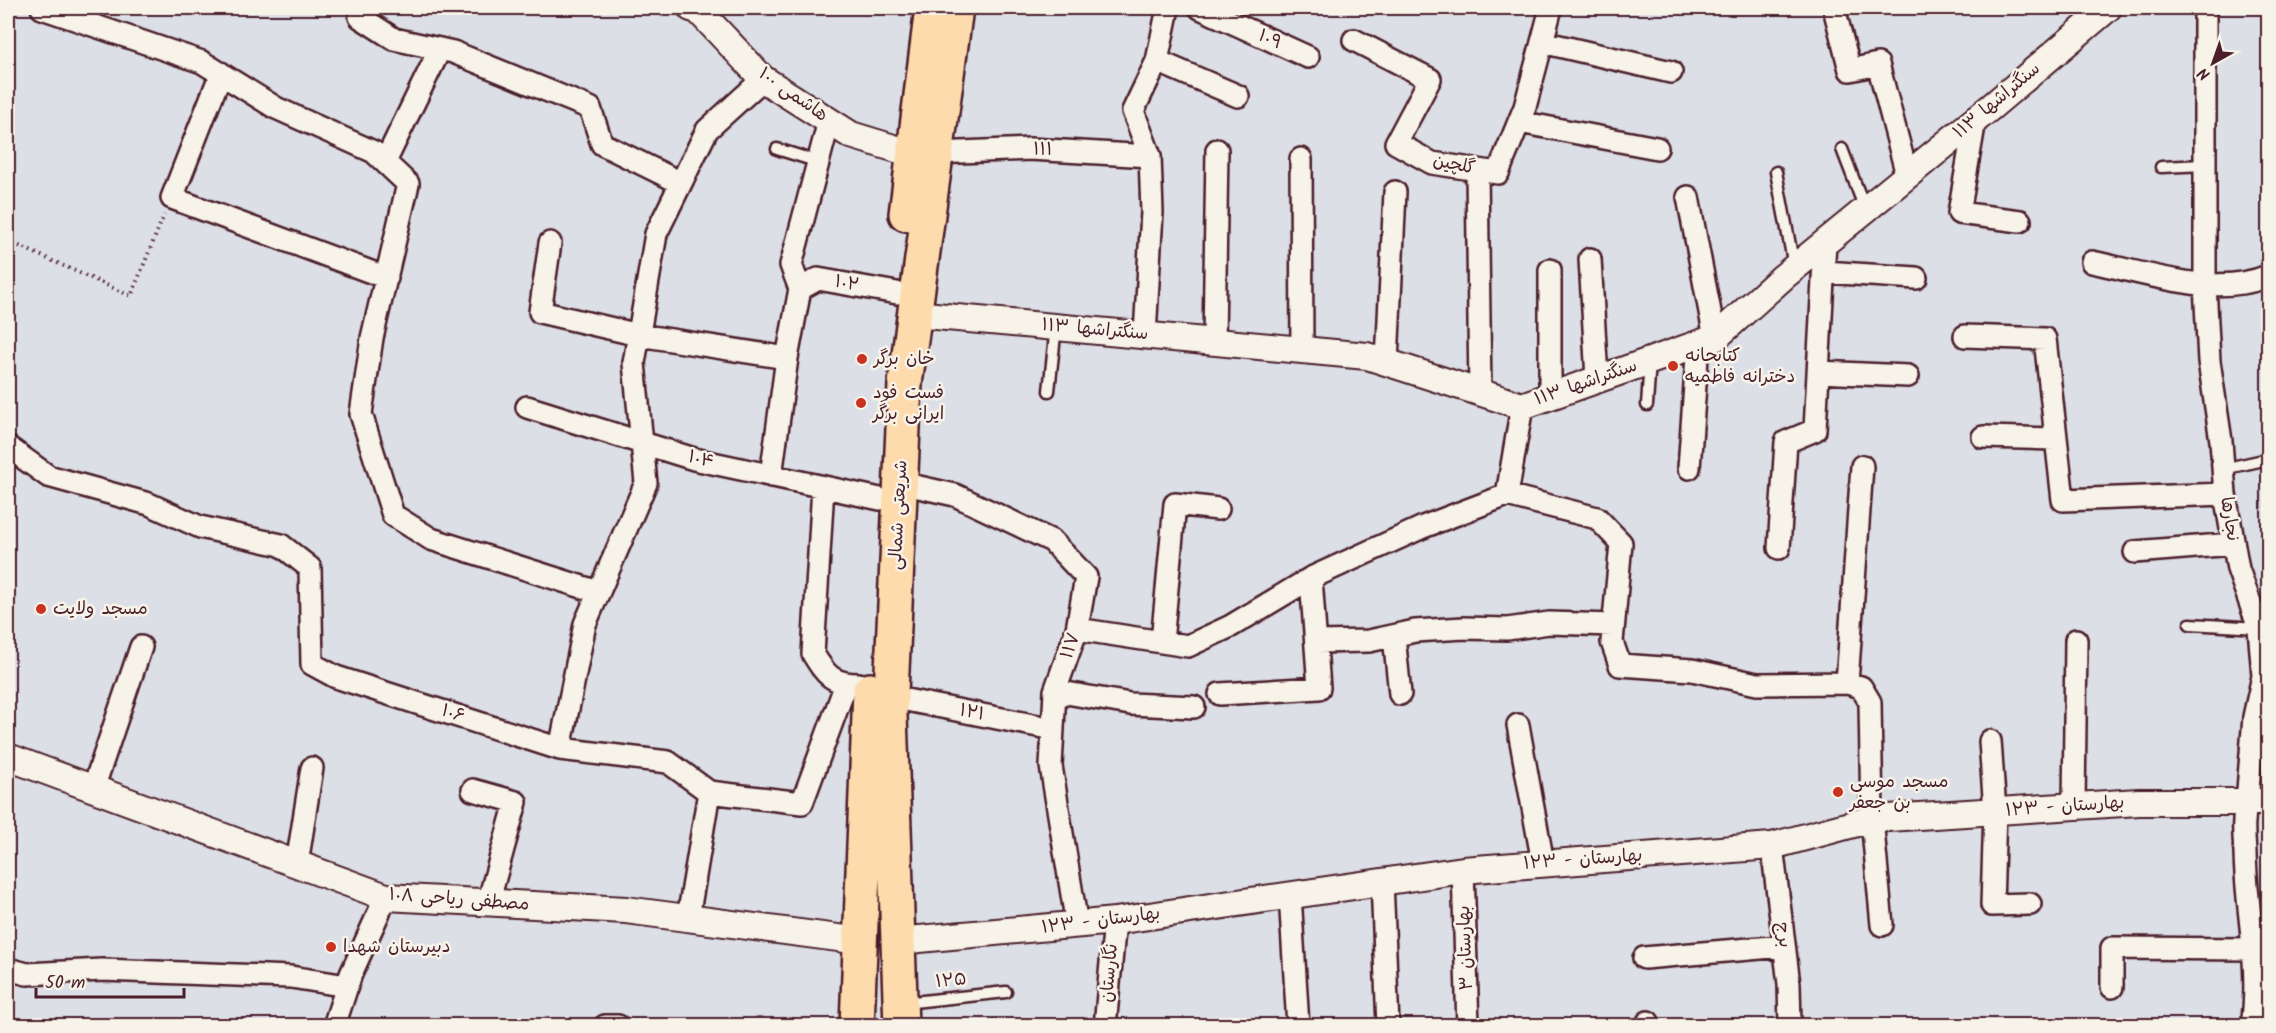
<svg xmlns="http://www.w3.org/2000/svg" width="2276" height="1033" viewBox="0 0 2276 1033" font-family="Kalam,'Playpen Sans Arabic',sans-serif">
<style>
.lines{fill:none;stroke-linecap:round;stroke-linejoin:round}
.service-casing{stroke:#4a1f2b;stroke-width:15}
.minor-casing{stroke:#4a1f2b;stroke-width:26}
.tertiary-casing{stroke:#4a1f2b;stroke-width:30}
.primary-casing{stroke:#4a1f2b;stroke-width:38}
.path{stroke:#4a1f2b;stroke-width:4;stroke-dasharray:1.5 4.5;stroke-linecap:butt}
.service{stroke:#f7f3e8;stroke-width:10}
.minor{stroke:#f7f3e8;stroke-width:21}
.tertiary{stroke:#f7f3e8;stroke-width:26}
.primary{stroke:#fedbac;stroke-width:33}
.poi-dot{fill:#c8321e;stroke:#f7f3e8;stroke-width:2}
.labels{text-anchor:middle;dominant-baseline:central;stroke-width:5;stroke-linejoin:round;paint-order:stroke}
.street-label{font-size:18px;fill:#4a1f2b;stroke:#f7f3e8}
.poi-label{font-size:18px;fill:#4a1f2b;stroke:#f7f3e8;text-anchor:start}
</style>
<rect width="100%" height="100%" fill="#dddfe6"/>
<filter id="ink" filterUnits="userSpaceOnUse"><feTurbulence type="fractalNoise" baseFrequency=".0167" numOctaves="2"/><feDisplacementMap in="SourceGraphic" scale="12" xChannelSelector="R" yChannelSelector="G"/><feConvolveMatrix kernelMatrix="1 2 1 2 8 2 1 2 1" color-interpolation-filters="sRGB"/></filter>
<g filter="url(#ink)">
<g class="lines">
<!-- service casing -->
<g class="service-casing">
<path id="service" d="M777,149L819,162
M1842,149L1865,209
M2161,167L2205,165
M1776,172L1794,266
M1049,391L1056,326
M1647,405L1650,360
M2223,469L2268,459
M2190,624L2259,628
M904,1003L1006,992"/>
</g>
<!-- minor casing -->
<g class="minor-casing">
<path id="minor" d="M42,8L202,62L276,108L374,152L408,184L372,338L361,414L393,515L431,539L598,592
M364,8L360,17L394,39L453,52L590,108L602,144L681,183
M1200,8L1308,57
M1834,8L1850,70L1878,64L1907,175
M2205,8V285L2209,361L2221,441L2225,494L2238,569L2259,628L2263,676L2254,717L2247,802C2242,819 2244,836 2245,853C2246,910 2261,968 2252,1026
M1354,40L1430,79L1396,143L1432,163L1498,173L1525,107L1551,8
M1542,42L1671,72
M1157,61L1238,96
M221,73L172,198L387,278
M1975,120L1959,213L2020,221
M1519,122L1657,148
M937,153L1030,149L1150,156
M1301,159L1302,350
M385,162L440,49
M1477,170L1480,393
M1688,197L1715,338
M550,243L540,312L639,335L787,358
M1590,259L1597,379
M2092,262C2146,273 2215,298 2268,276
M1824,272L1916,278
M800,289L818,279L897,293
M1145,335L1152,212L1150,156L1133,111L1157,61L1168,8
M1965,336L2045,339L2063,500L2225,494
M1214,341L1217,150
M1387,362L1395,192
M1818,372L1908,376
M1550,396V270
M527,407L694,459L880,499
M1983,437L2056,439
M8,447L48,476L149,504L200,527L281,545L310,568L312,664L336,677L560,749L668,762L709,792L802,803L846,684
M1689,468L1698,343
M771,476L787,358L800,289L791,265L829,121
M901,483L955,495L1052,541L1086,577L1077,629L1055,691L1051,766L1077,925
M823,487L813,654C826,675 832,684 859,684
M1507,495L1522,406
M1779,548L1786,442L1815,430L1825,242
M2135,552L2233,544
M1077,629L1188,646L1231,626L1311,578L1423,527L1507,495L1597,518L1621,543L1612,642L1620,665L1692,670L1757,684L1847,683L1861,687L1870,702L1872,819L1882,925
M1394,636L1400,694
M1162,642L1175,504L1218,509
M1316,642L1369,641L1415,631L1464,628L1507,629L1549,623L1613,625
M1847,683L1862,466
M1055,691L1130,704L1194,707
M1220,694L1319,688L1311,578
M891,697L1053,729
M1518,725L1543,863
M1990,741L1995,811L1992,905L2030,904
M560,749L585,624L646,483L634,363L656,234L707,130L763,79
M93,789L141,647
M473,790L516,802L488,903
M2074,806L2076,640
M1772,846L1789,984L1790,1026
M297,864L312,768
M1463,870L1468,1026
M1382,881L1388,1026
M1290,894L1298,1026
M688,918L709,792
M1644,958L1784,946
M8,969L27,974L102,970L291,977L347,986
M2112,987V948L2254,949
M1648,1022V1026
M334,1026L351,974L386,897
M605,1026H618
M1105,1026L1115,921"/>
</g>
<!-- tertiary casing -->
<g class="tertiary-casing">
<path id="tertiary" d="M691,8L698,10L763,79L851,135L913,154
M914,314L1367,356L1522,406L1715,338L1783,277L1991,107L2108,8
M8,757L386,897L626,910L861,941
M898,941L1115,921L1463,870L1772,846L1872,819L2139,802H2268"/>
</g>
<!-- primary casing -->
<g class="primary-casing">
<path id="primary" d="M906,214L932,8
M857,1026L870,690
M901,1026L890,715L905,384L956,8"/>
</g>
<!-- path -->
<path class="path" d="M8,241L131,296L164,215"/>
<!-- service -->
<use href="#service" class="service"/>
<!-- minor -->
<use href="#minor" class="minor"/>
<!-- tertiary -->
<use href="#tertiary" class="tertiary"/>
<!-- primary -->
<use href="#primary" class="primary"/>
</g>
</g>
<!-- markers -->
<g class="poi-dot">
<circle cx="862" cy="359" r="6"/>
<circle cx="1673" cy="366" r="6"/>
<circle cx="861" cy="403" r="6"/>
<circle cx="41" cy="609" r="6"/>
<circle cx="1838" cy="792" r="6"/>
<circle cx="331" cy="947" r="6"/>
</g>
<g class="labels">
<!-- street labels -->
<g class="street-label">
<text transform="translate(1270 40) rotate(24)">۱۰۹</text>
<text transform="translate(793 95) rotate(35)">هاشمی ۱۰۰</text>
<text transform="translate(1997 101) rotate(-40)">سنگتراشها ۱۱۳</text>
<text transform="translate(1043 150) rotate(2)">۱۱۱</text>
<text transform="translate(1454 165) rotate(12)">گلچین</text>
<text transform="translate(847 284) rotate(10)">۱۰۲</text>
<text transform="translate(1095 330) rotate(5)">سنگتراشها ۱۱۳</text>
<text transform="translate(1586 383) rotate(-19)">سنگتراشها ۱۱۳</text>
<text transform="translate(701 460) rotate(14)">۱۰۴</text>
<text transform="translate(899 515) rotate(-87)">شریعتی شمالی</text>
<text transform="translate(2229 519) rotate(81)">نجارها</text>
<text transform="translate(1071 646) rotate(-71)">۱۱۷</text>
<text transform="translate(972 713) rotate(11)">۱۲۱</text>
<text transform="translate(453 714) rotate(18)">۱۰۶</text>
<text transform="translate(2065 807) rotate(-4)">بهارستان - ۱۲۳</text>
<text transform="translate(1583 860) rotate(-4)">بهارستان - ۱۲۳</text>
<text transform="translate(459 900) rotate(4)">مصطفی ریاحی ۱۰۸</text>
<text transform="translate(1101 921) rotate(-7)">بهارستان - ۱۲۳</text>
<text transform="translate(1783 935) rotate(83)">برج</text>
<text transform="translate(1466 948) rotate(-92)">بهارستان ۳</text>
<text transform="translate(1110 973) rotate(-85)">نگارستان</text>
<text transform="translate(951 981) rotate(-6)">۱۲۵</text>
</g>
<!-- poi labels -->
<g class="poi-label">
<text x="1685" y="356">کتابحانه<tspan x="1685" dy="21">دخترانه فاطمیه</tspan></text>
<text x="874" y="359">خان برگر</text>
<text x="873" y="393">فست فود<tspan x="873" dy="21">ایرانی برگر</tspan></text>
<text x="53" y="609">مسجد ولایت</text>
<text x="1850" y="782">مسجد موسی<tspan x="1850" dy="21">بن جعفر</tspan></text>
<text x="343" y="947">دبیرستان شهدا</text>
</g>
</g>
<!-- margin -->
<rect width="2276" height="1033" fill="none" stroke="#f7f3e8" stroke-width="30"/>
<rect x="15" y="15" width="2246" height="1003" fill="none" stroke="#4a1f2b" stroke-width="2" filter="url(#ink)"/>
<!-- north arrow -->
<g transform="translate(2213 63) rotate(220)" stroke="#f7f3e8" stroke-width="4.5" paint-order="stroke">
<path d="M0-4.5L10 22L0 15L-10 22Z" fill="#4a1f2b"/>
<text y="-9" font-size="16" font-weight="bold" text-anchor="middle" fill="#4a1f2b">N</text>
</g>
<!-- scale -->
<path d="M36 988v9h148v-9" fill="none" stroke="#4a1f2b" stroke-width="3"/>
<text x="45" y="988" font-size="18" fill="#4a1f2b" stroke="#f7f3e8" stroke-width="4.5" paint-order="stroke">50 m</text>
</svg>
